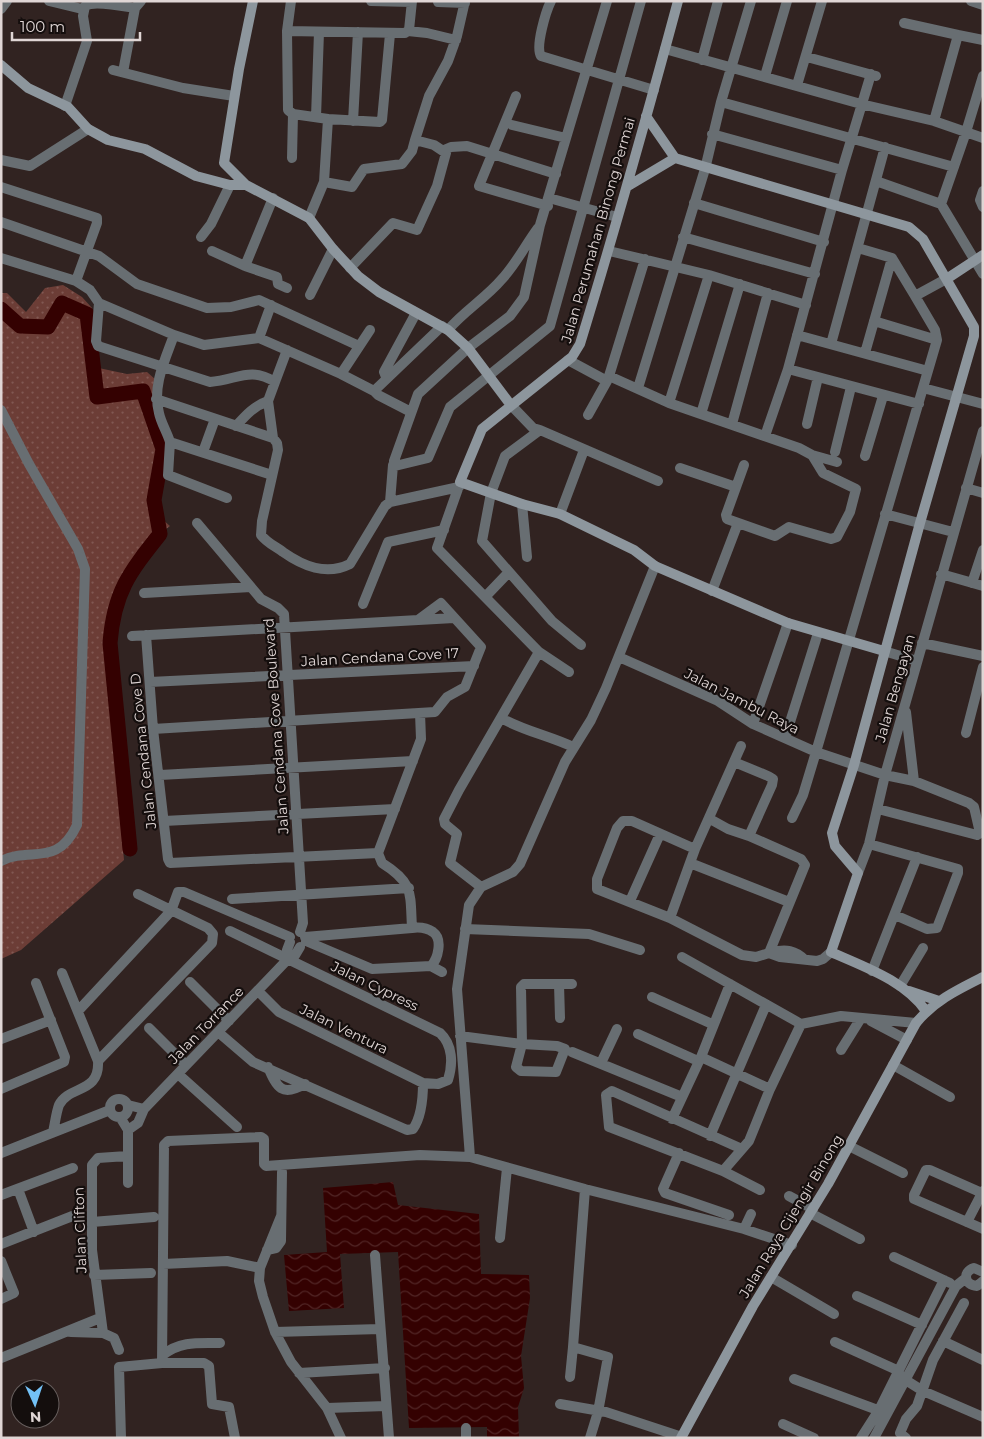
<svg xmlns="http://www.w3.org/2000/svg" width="984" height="1439" viewBox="0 0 984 1439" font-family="Montserrat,sans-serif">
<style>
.grass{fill:url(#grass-dots)}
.water{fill:url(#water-waves)}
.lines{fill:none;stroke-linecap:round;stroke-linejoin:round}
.river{stroke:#340101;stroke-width:15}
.street{stroke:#686e72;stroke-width:10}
.secondary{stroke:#8d969d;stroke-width:10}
.labels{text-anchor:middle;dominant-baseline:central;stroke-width:4.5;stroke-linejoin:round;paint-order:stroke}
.street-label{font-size:14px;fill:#e0d6d5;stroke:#140e0d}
</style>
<defs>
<pattern id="grass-dots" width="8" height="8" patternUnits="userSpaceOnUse" patternTransform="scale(1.25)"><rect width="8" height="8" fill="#6c3d36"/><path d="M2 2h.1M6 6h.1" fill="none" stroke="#815852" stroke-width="1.8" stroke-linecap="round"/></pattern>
<pattern id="water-waves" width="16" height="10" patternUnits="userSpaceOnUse" patternTransform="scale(1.25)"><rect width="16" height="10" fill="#340101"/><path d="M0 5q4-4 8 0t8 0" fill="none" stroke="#512525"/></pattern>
</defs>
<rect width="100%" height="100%" fill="#312321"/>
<!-- grass -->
<path class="grass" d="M63,285L82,297L92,308L94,367L127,374L147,372L156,380L170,457L160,491L162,519L170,526L138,550L115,594L107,629V670L124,860L21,950L1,959V293H7L26,312L45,288Z"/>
<!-- water -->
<path class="water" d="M393,1182L398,1205L479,1214L481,1274L529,1275L530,1298L521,1356L524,1388L518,1407L519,1438H487V1427L409,1428L398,1252L340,1254L344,1308L289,1311L284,1255L327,1252L323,1188Z"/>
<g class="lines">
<!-- river -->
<path class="river" d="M1,309L20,326L48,327L62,303L87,314L97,397L143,391L163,449L154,500L160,534C129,573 114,592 110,643L130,849"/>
<!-- street -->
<path class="street" d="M49,1L82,9
M291,1L287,31L288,110L293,114L328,119
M371,1L412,2
M551,1C546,11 535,47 541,56L654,90
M607,1L540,225L524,297L510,316L468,348L418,394L394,461L395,466L428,458L450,407L550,326L641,1
M971,1L983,5
M438,2L465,3
M1,9L7,1
M904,23L958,35
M287,31L405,33L409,30L412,1
M408,31L427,33L456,40
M665,49L861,104L934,121L983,138
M807,57L876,76
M702,60L718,1
M113,70L183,88L234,96
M123,72L135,8
M765,76L787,1
M797,85L822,1
M516,96L479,186L548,206
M721,102L954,167
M65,106L87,41L83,16L85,6C93,0 123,6 135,8L141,1
M316,117L319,32
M353,121L358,32
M934,121L958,35L983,40
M512,125L566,138
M712,134L842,170
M444,150L451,147L467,146L556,174
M292,158L293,114
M1,160L30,166L88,129
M876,181L941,204L983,274
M324,182L352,187L364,169L402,164L412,151L415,140
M1,187L97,218V223L76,281L90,290L99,303L174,335L204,345L259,338L341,374L370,330
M983,191L980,200L983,207
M273,198L245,266L277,277L278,284L287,288
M549,198L617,217
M694,203L824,242
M941,204L966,132L983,76
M309,218L324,182L328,119L380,122L382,120L390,34
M1,222L99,256L137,284L207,308L231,307L259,300L359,346
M201,237L211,224L230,185
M683,237L815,274
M858,248L892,258L915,296
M212,251L245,266
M609,251L709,275L806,305
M1,258L76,281
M350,268L393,223L417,230L437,186L446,153L434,145L415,140L429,96L448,61L457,36L465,1
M310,295L333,249
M99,303L96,341L98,346L210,382C237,380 250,366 275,382L268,401C254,406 246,415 236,426
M874,321L937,340
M448,330C464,311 486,298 502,279C516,264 526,244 538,228
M797,335L928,371
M259,338L271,305
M831,344L885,147
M865,353L892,258
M568,360L607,381L609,376L669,403L799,448L812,455L823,473L856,489L850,512L837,537L831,539L789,527L775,536L727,519L726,515L744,465
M788,369L919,404
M341,374L374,391
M609,376L645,259
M386,377L384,372L416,313
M275,382L287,350
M638,388L705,169L721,102L751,1
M923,388L983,404
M156,399L273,438L277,443L278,450L262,521L261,535C267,543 275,546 283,552C303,566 326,576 350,564L385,506L390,502L459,487
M268,401L273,438
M669,403L709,275
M510,404L533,428L540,430L505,456L491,493L482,541L552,621L581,645
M1,410L29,464L78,549L85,569L77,825C57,868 31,846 1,861
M411,412L378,395L374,391L442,326
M701,414L740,284
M588,415L607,381
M732,424L768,293
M807,424L818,377
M540,430L658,481
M765,436L788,369L842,170L871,74
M170,442C167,432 161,423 159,413C152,386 165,360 174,335
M203,452L215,419
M835,452L851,387
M812,455L837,462
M865,456L883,396
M680,468L736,487
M460,483L437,548L539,652L569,672
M966,488L983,493
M227,498L168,475L170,442L272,475
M390,502L393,465
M522,504L527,557
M560,514L584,450
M885,514L953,532
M197,523L261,599L278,608L284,614L303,923L300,932
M941,574L983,586
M972,583L983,550
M712,591L738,523
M144,593L251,587
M486,596L508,573
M363,604L388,542L444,530
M146,635L153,729L168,859L170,863L378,853
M132,636L454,618
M922,643L983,656
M884,651L917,661
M619,657L718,701L753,724L816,752L885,775L914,781L969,803L974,807L980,833L977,835L878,809
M150,682L474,666
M906,712L914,781
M501,718C524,731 550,736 573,747
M753,724L788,623
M153,729L435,712L447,697L465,687L481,647L441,603L418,620
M966,733L983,667
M785,738L818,633
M160,775L413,761
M792,818L803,795L816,752L937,340L935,330L915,296L948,278
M710,819L728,829L749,836L772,785L773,779L768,776L734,762
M164,821L395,809
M749,836L801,859L805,865L769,953
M869,844L958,869V873L937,928L927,929L895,915
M695,849L632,821H623L617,828L597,879V889L670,918L742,955L756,957L769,953L780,957L817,961L823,959L831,952
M378,853L382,863C414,883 410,893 412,928C419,927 427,928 433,932C443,939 438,959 431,966
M378,853L421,739L420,713
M690,863L789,902
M858,873L869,844L885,775L983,431
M481,887L450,863L457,834L445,824L444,819L459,790L539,652
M232,899L409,888
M630,901L660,834
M670,918L695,849L741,746
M465,929L589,934L640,950
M230,931L440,1033C453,1045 453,1064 448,1080L438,1084L423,1083L279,1012L258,991
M305,937L412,928
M306,941L372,969L431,966L442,972
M772,952C786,949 795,950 805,960
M682,957L801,1024
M288,959L287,950L290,942
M872,971L917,857
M62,973L98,1061
M190,982L229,1021
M559,984L560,1018
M900,986L923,948
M652,997L712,1024
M78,1011L171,911L178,892H184L290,937
M871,1021L907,1040
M149,1028L186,1065
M218,1032L253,1062L407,1130L413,1129C422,1116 423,1098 423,1083
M638,1034L698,1061
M460,1036L522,1044L557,1046L565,1049L556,1072L521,1071L516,1067L522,1044L521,987L524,984H572
M1,1039L51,1020
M841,1050L861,1018
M572,1052L682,1097
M701,1057L770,1089
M601,1063L617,1029
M893,1065L950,1097
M268,1067C277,1088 282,1097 305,1084
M178,1074L237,1127
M1,1089L64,1062L65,1057L36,983
M110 1108a9 9 0 1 1 18 0a9 9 0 1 1-18 0Z
M144,1109L288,959L294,957L300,947
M120,1117L128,1130V1183
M672,1119L701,1057L730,984
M128,1130L138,1123L144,1109L128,1105
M53,1132C55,1124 56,1113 59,1105C69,1085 100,1094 98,1061L212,943L213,934L208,928L138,894
M710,1136L766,1005
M849,1146L903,1173
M742,1149L612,1091L606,1095L609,1127L612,1128L723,1171L760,1190
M1,1153L110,1110
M679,1153L663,1189L665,1193L729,1215
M470,1157L457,989L469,905L481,887L513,872L520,864L565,762L591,720L606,688L655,566
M723,1171L749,1141L770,1089L801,1024L841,1016L916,1023
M18,1189L34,1232
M982,1193L930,1170H926L914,1195V1199L983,1229
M1,1195L73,1168
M789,1196L813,1209
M810,1213L860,1239
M281,1216L260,1268L259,1281L263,1297L275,1332L291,1362L327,1408L341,1438
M92,1222L154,1217
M967,1222L983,1191
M744,1229L751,1214
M500,1238L507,1168
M1,1244L75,1215
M267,1250L276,1248L281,1241L282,1172
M375,1255L389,1438
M894,1257L950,1283
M1,1261L14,1293L1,1299
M163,1264L227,1261L260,1268
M983,1272L974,1268C962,1272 964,1285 977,1286L983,1281
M94,1275L151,1273
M771,1277L834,1314
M857,1296L922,1325
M71,1332L103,1333L114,1338L119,1350
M275,1332L380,1329
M103,1333L92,1250V1165L98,1158L127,1156
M943,1341L983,1360
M835,1342L899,1371
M573,1347L585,1189
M163,1355C180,1341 198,1343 220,1343
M1,1358L100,1318
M162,1363H204L209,1366L212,1404L229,1407L235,1438
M299,1373L385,1368
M570,1377L573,1347L608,1357L598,1412L590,1438
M794,1379L883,1412
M904,1379L923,1391L983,1417
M560,1404L606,1412L682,1437
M327,1408L386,1406
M783,1424L814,1438
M466,1428V1438
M121,1438L119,1367L162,1363L164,1145L168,1141L261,1137L264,1139V1164L266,1166L420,1155L470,1157L585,1189L744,1229L792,1245
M861,1438L879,1410L944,1280
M874,1438L956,1286L966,1278
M906,1438L900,1433L906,1419L917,1406L933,1360L964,1303"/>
<!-- secondary -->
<path class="secondary" d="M253,1L239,69L224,163L246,185L309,218L333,249L358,276L379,292L448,330L468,348L510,404
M678,1C647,116 615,230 580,344L572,357L482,429L460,482L522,504L560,514L634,550L655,566L788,623L884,651
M1,65L28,88L68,107L88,129L108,140L145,149L196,176L230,185H246
M646,116L675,158
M628,186L675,158L909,227L923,239L974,327V336L920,523L854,765L832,833L835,846L858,873L831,952C864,967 904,980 926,1011
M948,278L983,255
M909,991L939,1001
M681,1438L753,1306L828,1184L916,1023C934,1001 957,990 983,977"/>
</g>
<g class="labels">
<!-- street labels -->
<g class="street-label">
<text transform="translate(598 230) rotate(-74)">Jalan Perumahan Binong Permai</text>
<text transform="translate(380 657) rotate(-3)">Jalan Cendana Cove 17</text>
<text transform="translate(895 688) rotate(-74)">Jalan Bengayan</text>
<text transform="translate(742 701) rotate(27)">Jalan Jambu Raya</text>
<text transform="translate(276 726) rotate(-94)">Jalan Cendana Cove Boulevard</text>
<text transform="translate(143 751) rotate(-96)">Jalan Cendana Cove D</text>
<text transform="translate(375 986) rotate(26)">Jalan Cypress</text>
<text transform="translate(206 1025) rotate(-46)">Jalan Torrance</text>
<text transform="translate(344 1029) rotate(26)">Jalan Ventura</text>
<text transform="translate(791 1216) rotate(-59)">Jalan Raya Cijengir Binong</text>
<text transform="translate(80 1230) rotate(-92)">Jalan Clifton</text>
</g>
</g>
<!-- border -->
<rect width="984" height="1439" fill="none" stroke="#e0d6d5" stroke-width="5"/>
<!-- north arrow -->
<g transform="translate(35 1404) rotate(177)"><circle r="24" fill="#140e0d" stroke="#665e5d"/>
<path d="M0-4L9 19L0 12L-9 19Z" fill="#73c1f6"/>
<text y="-8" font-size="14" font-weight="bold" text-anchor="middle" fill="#e0d6d5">N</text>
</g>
<!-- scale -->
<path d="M12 32v8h128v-8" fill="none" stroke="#e0d6d5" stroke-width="2.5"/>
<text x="20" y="32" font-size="15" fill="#e0d6d5" stroke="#140e0d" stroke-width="4" paint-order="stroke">100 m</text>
</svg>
